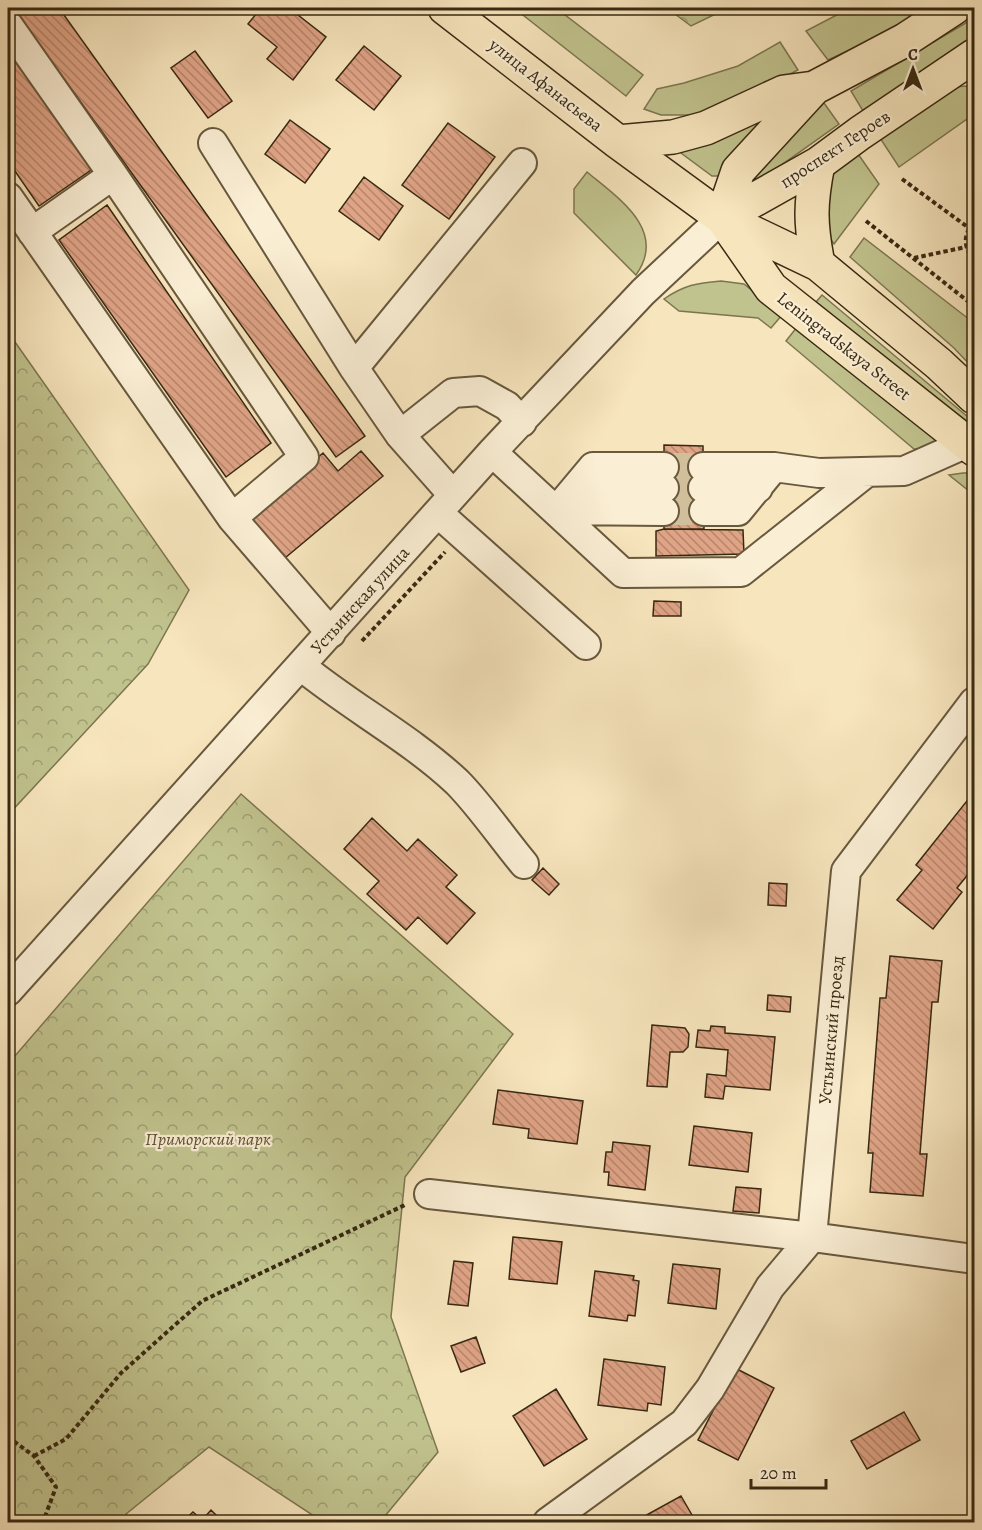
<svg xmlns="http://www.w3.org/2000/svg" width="982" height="1530" viewBox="0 0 982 1530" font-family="Alegreya,serif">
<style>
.green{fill:#c1c38e;stroke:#7c7650;stroke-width:1.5}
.forest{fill:url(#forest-crowns);stroke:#7c7650;stroke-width:1.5}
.building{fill:url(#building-back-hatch);stroke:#382912;stroke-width:1.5}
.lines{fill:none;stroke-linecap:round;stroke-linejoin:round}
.minor-tunnel{stroke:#d1bf9b;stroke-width:28;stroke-dasharray:28 14;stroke-linecap:butt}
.minor-casing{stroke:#68583d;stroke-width:32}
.major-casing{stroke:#382912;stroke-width:36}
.path{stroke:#382912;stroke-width:4;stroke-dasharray:4.5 3;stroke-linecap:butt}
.minor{stroke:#faeed4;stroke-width:28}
.major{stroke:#f7e5bd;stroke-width:33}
.labels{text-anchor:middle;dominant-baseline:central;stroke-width:4.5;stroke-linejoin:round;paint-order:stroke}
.street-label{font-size:18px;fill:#382912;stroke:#faeed4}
.park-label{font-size:18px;font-style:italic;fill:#5a5031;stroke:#faeed4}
</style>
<defs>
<pattern id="forest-crowns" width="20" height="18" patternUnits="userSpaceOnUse" patternTransform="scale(1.5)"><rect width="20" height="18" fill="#c1c38e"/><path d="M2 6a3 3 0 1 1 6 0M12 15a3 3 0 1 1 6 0" fill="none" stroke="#9e9e73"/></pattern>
<pattern id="building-back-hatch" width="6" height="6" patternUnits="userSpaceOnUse" patternTransform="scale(1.5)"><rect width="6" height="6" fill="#dfa386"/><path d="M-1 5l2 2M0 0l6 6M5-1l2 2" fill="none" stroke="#b6856c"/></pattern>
</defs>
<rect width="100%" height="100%" fill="#f7e5bd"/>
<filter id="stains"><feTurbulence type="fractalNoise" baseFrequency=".00333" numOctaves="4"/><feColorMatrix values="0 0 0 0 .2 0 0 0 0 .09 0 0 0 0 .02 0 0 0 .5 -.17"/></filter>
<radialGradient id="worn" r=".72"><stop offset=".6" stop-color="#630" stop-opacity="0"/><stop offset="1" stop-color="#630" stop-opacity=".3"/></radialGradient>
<!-- green -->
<path class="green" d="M514,8H556L643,75L626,96Z
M850,8H928L899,27L828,60L806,31Z
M974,18V35L863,111L851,91Z
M780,42L798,70L753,93L697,115H661L644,109L657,89L684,83L738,66Z
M968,86L974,94V114L899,167L878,135L951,87Z
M797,95L718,176H712L681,153L677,145Z
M824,103L839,124L749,188L752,173Z
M856,151L879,184L834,244L828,236V182L840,165Z
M587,172C618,198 668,230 636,275L574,213V189Z
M864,238L974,323V369L954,348L850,257Z
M721,281L744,284L782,315L771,328L758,318L679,311L664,299C684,285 697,283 721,281Z
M822,295L974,422V433L816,302Z
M797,327L941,441L938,448L914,449L786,341Z
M963,473H974V495L949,475Z"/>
<!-- forest -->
<path class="forest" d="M667,8H728L691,26Z
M8,332L189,590L148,664L8,815Z
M241,794L513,1034L405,1177L391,1317L438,1452L380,1522H323L209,1447L126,1514L127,1522H8V1064Z"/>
<!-- building -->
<path class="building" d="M13,8H59L365,436L336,457Z
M261,8H289L326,37L293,80L267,59L277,47L248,24Z
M8,45L94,168L39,206L8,161Z
M364,46L401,76L374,110L336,80Z
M195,51L232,101L208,118L171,68Z
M290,120L330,149L305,183L265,154Z
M448,123L495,157L449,219L402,185Z
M364,177L403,206L379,240L339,211Z
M107,205L271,443L226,477L59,240Z
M664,445L703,446L704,529H664Z
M361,451L383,476L279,563L243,520L323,453L338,471Z
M664,529L743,530L744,554L656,556V531Z
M654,601L681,602V616H653Z
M970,797L974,801V867L957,888L962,892L933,929L897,900L922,870L916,865Z
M372,818L407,851L418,839L457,875L446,887L475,913L447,944L418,917L406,930L367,894L379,881L344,849Z
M543,868L559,884L549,895L532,880Z
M769,883L787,884L786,906L768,905Z
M890,956L942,961L938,1002H932L920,1154H927L923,1196L870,1192L873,1153H868L880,998H886Z
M768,995L791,997L790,1012L767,1010Z
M652,1025L685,1028L689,1034L688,1047L683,1052H670L667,1087L647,1086Z
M711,1026L725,1027V1033L775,1037L770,1090L725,1086L723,1099L705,1097L707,1074L726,1076L728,1050L696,1047L698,1030L710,1031Z
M498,1090L583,1101L577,1144L528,1138L529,1129L493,1124Z
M694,1126L752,1133L748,1172L689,1165Z
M613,1142L650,1146L645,1190L608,1185L609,1172H604L606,1152H612Z
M736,1187L761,1189L759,1213L733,1211Z
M513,1237L562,1242L557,1284L509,1279Z
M454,1261L473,1263L468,1306L448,1304Z
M673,1264L720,1269L716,1309L668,1303Z
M595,1271L634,1276L633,1280L639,1281L635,1316L628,1315L627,1321L589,1316Z
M476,1337L485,1363L461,1372L451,1346Z
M604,1359L665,1367L661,1405L648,1403L647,1411L598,1405Z
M735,1368L774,1388L738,1460L698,1440Z
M556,1389L587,1439L544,1466L513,1416Z
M904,1412L920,1440L867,1469L851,1441Z
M681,1496L696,1522H634Z
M211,1510L223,1522H182L193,1512L202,1520Z"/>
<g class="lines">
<!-- minor-tunnel -->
<path class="minor-tunnel" d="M664,467H703
M664,488H703
M664,511H704"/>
<!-- minor casing -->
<g class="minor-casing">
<path id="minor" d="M8,25L113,175L304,457L232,518
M213,143L354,368L400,435L453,495
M8,197L232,518L331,633
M32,232L113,175
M354,368L522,163
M400,435L453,393L480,391L507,406L522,422
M492,452L623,573L741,572L867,472
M703,467H774L819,473L904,471L967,443
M576,488H664
M703,488H758
M557,510L593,467H664
M557,510L664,511
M704,511H738L774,467
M438,513L586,645
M301,666C351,707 410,738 457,782C480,805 503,839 524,864
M974,702L846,871L812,1237L974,1259
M8,991L492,452L643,292L722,218
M429,1194L812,1237
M548,1522L684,1423L710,1389L770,1287L812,1237"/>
</g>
<!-- major casing -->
<g class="major-casing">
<path id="major" d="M445,8L618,142L722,218L818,264L939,364L974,397
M618,142L673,137L706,128L784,92L814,88L905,40L954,8
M818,164C810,204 810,223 818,264
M722,218L818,164L860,133L974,56
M722,218L738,171L814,88
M723,219L771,288L974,449"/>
</g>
<!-- path -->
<path class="path" d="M902,179L969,228
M866,221L974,306
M974,223C962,235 964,248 974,260
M914,258L966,247
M971,303L974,292
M362,641L445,552
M8,1437L34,1456L56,1487L43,1522
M34,1456L66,1439L121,1373L202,1301L407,1204"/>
<!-- minor -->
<use href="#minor" class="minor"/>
<!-- major -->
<use href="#major" class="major"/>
</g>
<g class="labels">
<!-- street labels -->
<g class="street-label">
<text transform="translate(546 85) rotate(38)">улица Афанасьева</text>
<text transform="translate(835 149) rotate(-33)">проспект Героев</text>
<text transform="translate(844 346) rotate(38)">Leningradskaya Street</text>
<text transform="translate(360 600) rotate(-48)">Устьинская улица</text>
<text transform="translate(831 1030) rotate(-85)">Устьинский проезд</text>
</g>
<!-- park labels -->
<g class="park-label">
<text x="208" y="1139">Приморский парк</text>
</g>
</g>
<!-- margin -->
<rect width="982" height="1530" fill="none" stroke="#f7e5bd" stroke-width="30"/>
<rect x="9" y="9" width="964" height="1512" fill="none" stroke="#382912" stroke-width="3"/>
<rect x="15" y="15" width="952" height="1500" fill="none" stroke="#382912" stroke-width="1.5"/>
<!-- north arrow -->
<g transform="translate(913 69)" stroke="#faeed4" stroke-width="4.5" paint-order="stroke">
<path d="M0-4.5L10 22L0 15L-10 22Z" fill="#382912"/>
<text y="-9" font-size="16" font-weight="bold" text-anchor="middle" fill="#382912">С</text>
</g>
<!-- scale -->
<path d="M751 1479v9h75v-9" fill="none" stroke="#382912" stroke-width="3"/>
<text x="760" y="1479" font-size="18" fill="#382912" stroke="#faeed4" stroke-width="4.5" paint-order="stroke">20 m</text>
<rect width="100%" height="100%" filter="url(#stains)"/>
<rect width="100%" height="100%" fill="url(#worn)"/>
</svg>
